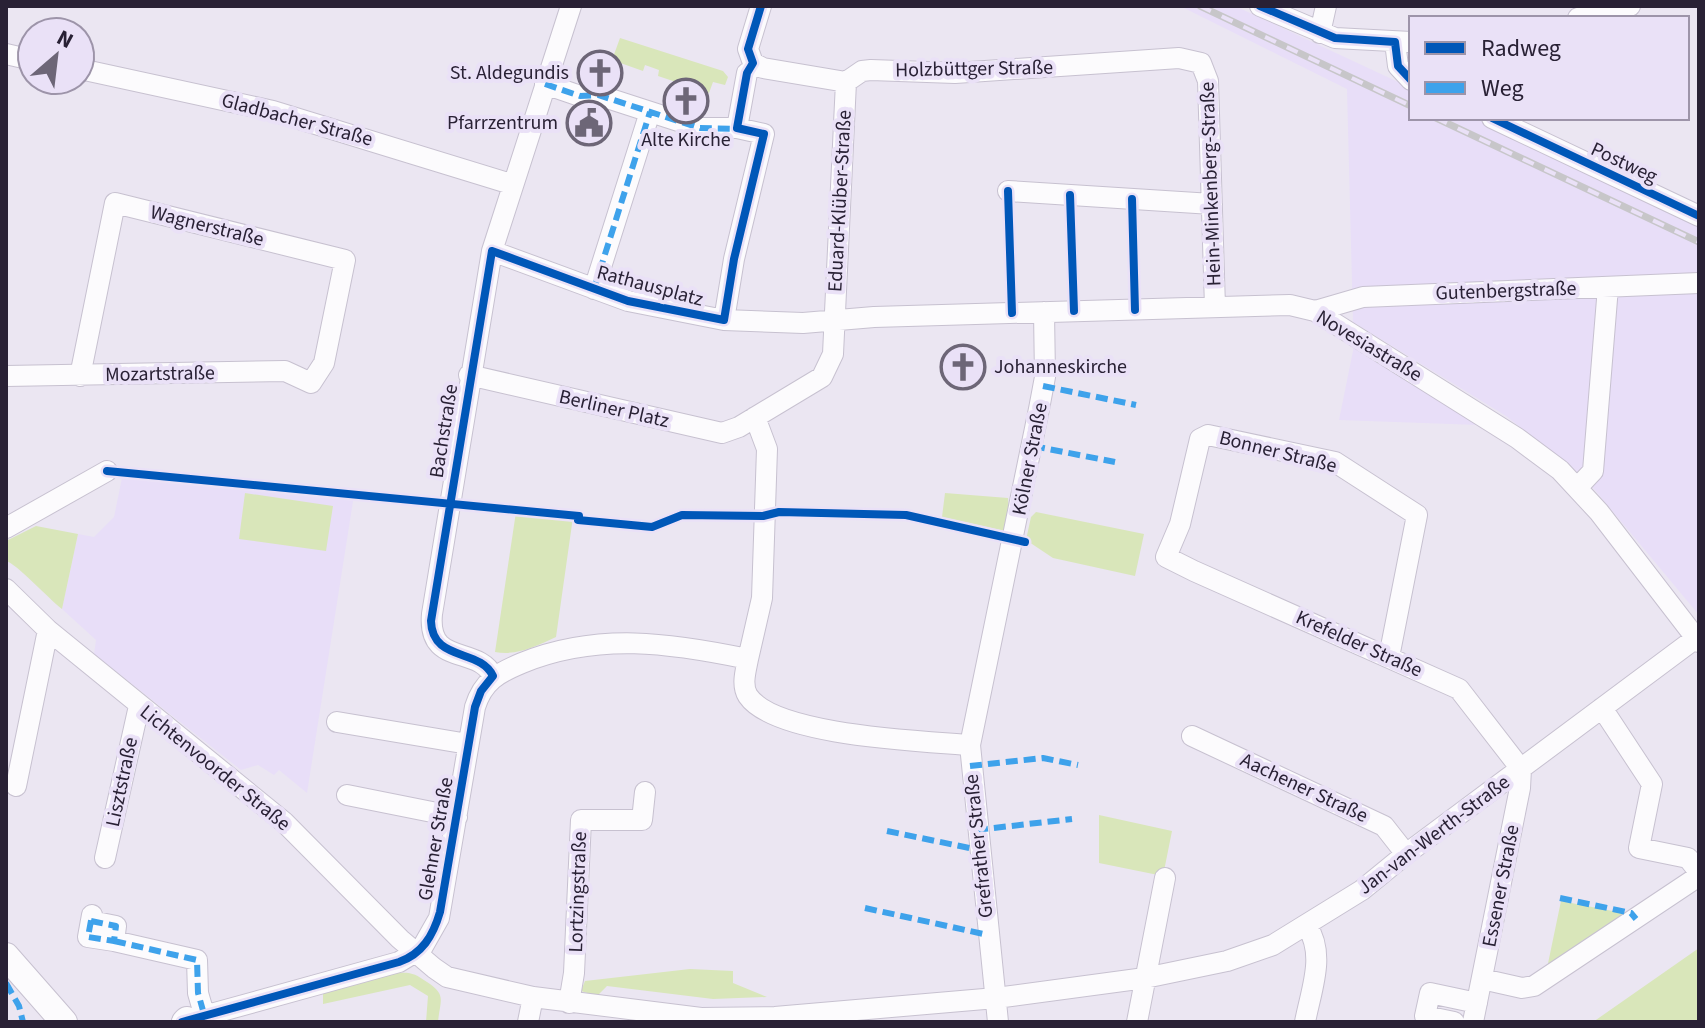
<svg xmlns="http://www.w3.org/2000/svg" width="1705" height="1028" viewBox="0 0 1705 1028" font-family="'Source Sans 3',sans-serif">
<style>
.built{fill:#e8def8}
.green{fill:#d9e6ba}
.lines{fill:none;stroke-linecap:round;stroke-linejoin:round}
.minor-casing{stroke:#c7c1d0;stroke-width:22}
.major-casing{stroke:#c7c1d0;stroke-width:28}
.minor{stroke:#fcfbfd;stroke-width:20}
.major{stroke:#fcfbfd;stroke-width:26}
.rail-casing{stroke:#c7c6c9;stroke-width:7}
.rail{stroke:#eae1f7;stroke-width:4;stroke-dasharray:12;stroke-linecap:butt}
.quiet{stroke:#3ea2eb;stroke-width:6;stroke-dasharray:12 6;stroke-linecap:butt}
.cycleway-casing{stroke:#eae1f7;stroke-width:13}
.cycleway{stroke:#0057b8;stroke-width:8}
.labels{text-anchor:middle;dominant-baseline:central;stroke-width:8;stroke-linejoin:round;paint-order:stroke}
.street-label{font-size:20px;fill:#292135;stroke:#eae1f7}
.poi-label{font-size:20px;fill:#292135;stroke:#eae1f7;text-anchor:end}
</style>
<rect width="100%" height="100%" fill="#ebe6f2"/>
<!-- built -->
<path class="built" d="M1180,6H1235L1411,88V118H1474L1699,225V615L1584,477L1506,416L1353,322L1347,89Z
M1354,346L1479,425L1339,420Z
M123,473L354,495L307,793L279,770L274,775L258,765L241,770L94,654L96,640L62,609L78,534L94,537L114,517Z"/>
<!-- green -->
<path class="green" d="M620,38L723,71L728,77L725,85L713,82L709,93L658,76L659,70L645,65L643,71L612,60Z
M245,493L333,506L326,551L239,539Z
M945,493L1008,498L1009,512L1005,531L942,517Z
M516,512L573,517L556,637C536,646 518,656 495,652Z
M1036,512L1144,534L1135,576L1053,558L1026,540L1031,517Z
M36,526L78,534L62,609C50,600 16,563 6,561V541Z
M1099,815L1172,831L1163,876L1099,863Z
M1561,901L1628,914L1582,941L1546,973Z
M1699,948V1022H1593Z
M690,969L733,971V983L767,997L713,999L607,986L597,996L581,991L585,981Z
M397,973C412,972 415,974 427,982C447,995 440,1000 438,1022H426L428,996L410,985L323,1004V993Z"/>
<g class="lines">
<!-- minor casing -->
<g class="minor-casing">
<path id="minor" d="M761,6L748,49L753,63L763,68L846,82L862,71L871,70L955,73L1179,58L1201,63L1208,81L1215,307
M1260,6L1335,38L1411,42
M1578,18L1630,6
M1320,33L1326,6
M1395,42L1398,66L1411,80
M6,54L32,60
M80,69L273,111L511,184
M545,84L580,96L598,95L700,128H737L764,134L734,259L724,320
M1492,118L1699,216
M737,128L747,73
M1008,191L1212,204
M492,251L628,301L724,320L803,323L874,317L1290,305L1315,311L1517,438L1560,470L1599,512L1699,642
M594,289L650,112
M1315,311L1363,297L1699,283
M469,375L722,433L739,427L822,377L833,354L846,82
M6,376L285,371L311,383L324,363L345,260L115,203L80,376
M1577,488L1593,471L1608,287
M6,528L107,471
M6,589L48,630L284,822L400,939L434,968L447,977L533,997L701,1018L775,1017L996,998L1145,978L1227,961L1273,945L1362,890L1406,854L1696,638
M1389,657L1417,515L1335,462L1208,435L1200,439L1180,524L1166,557L1194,571L1459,689L1521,769L1520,788L1473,1022
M748,659C746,670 741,685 748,696C775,736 923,741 970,745
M493,676C478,645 427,667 432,614L492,251L571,6
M1602,708L1652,784L1639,848L1688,858L1699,872
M337,722L468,744
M1192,736L1384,826L1406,854
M16,786L48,630
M347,795L457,817
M105,858L139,706
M91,921L116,926L114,941L88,937L92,915
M114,941L197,960L198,993L204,1014
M1482,979L1522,988L1534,986L1699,876
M569,1003L574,973L581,820H642L645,792
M182,1022L399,962L422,948L439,918L475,707C483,681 498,673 522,663C598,632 671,643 748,659L762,598L767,449L755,417
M528,1022L533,997
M998,1022L970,745L1039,409L1045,377L1044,312
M1137,1022L1165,878
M1305,1022C1311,990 1326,955 1307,926
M1454,1022L1425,1016L1430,993L1477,1003"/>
</g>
<!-- major casing -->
<g class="major-casing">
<path id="major" d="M6,956L64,1022
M185,1022L187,1020"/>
</g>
<!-- minor -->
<use href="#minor" class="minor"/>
<!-- major -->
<use href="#major" class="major"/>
<!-- rail casing -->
<g class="rail-casing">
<path id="rail" d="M1200,6L1411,106
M1436,118L1699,242"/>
</g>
<!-- rail -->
<use href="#rail" class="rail"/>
<!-- quiet -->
<path class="quiet" d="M545,84L580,96L598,95L700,128L743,129
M594,289L650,112
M1043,386L1136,405
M1033,446L1115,462
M970,766L1043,758L1078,765
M976,830L1072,819
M887,831L979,850
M1560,898L1631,913L1636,919
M865,908L988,935
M91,921L116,926L114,941L88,937L92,915
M114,941L197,960L198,993L204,1014
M6,983L19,1006L23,1022"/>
<!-- cycleway casing -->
<g class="cycleway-casing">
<path id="cycleway" d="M1260,6L1335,38L1395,42L1398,66L1411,80
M1492,118L1699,216
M1008,191L1012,313
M1070,195L1074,311
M1132,199L1135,310
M107,471L579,516
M578,520L652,527L682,515L763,516L779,512L906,515L1025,542
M182,1022L399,962C422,954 433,936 440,912L475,707L481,691L493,676C480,648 432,662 431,621L492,251L628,301L724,320L734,259L764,134L737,128L747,73L753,63L748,49L761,6"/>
</g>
<!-- cycleway -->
<use href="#cycleway" class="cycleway"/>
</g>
<!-- icons -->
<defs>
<g id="church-ring" transform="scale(2.3)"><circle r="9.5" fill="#eae1f7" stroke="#6d6677" stroke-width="1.5"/><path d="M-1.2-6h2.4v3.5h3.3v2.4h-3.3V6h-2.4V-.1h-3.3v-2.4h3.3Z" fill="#6d6677"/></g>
<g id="civic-ring" transform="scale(2.3)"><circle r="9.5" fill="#eae1f7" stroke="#6d6677" stroke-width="1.5"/><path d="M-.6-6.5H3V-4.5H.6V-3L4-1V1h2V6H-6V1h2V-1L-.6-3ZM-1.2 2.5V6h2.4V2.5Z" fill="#6d6677"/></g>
</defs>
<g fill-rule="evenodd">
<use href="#church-ring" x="600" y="73"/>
<use href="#church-ring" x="686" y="101"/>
<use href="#civic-ring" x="589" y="123"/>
<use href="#church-ring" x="963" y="367"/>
</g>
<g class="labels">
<!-- street labels -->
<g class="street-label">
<text transform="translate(974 69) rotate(-1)">Holzbüttger Straße</text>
<text transform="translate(297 120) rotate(15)">Gladbacher Straße</text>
<text transform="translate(1624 163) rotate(25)">Postweg</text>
<text transform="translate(1211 184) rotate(-92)">Hein-Minkenberg-Straße</text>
<text transform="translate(840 201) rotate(-87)">Eduard-Klüber-Straße</text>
<text transform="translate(207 226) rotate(14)">Wagnerstraße</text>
<text transform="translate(650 286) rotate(15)">Rathausplatz</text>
<text transform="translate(1506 291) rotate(-2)">Gutenbergstraße</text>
<text transform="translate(1369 346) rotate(31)">Novesiastraße</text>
<text transform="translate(160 374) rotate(-1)">Mozartstraße</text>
<text transform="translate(614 409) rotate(13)">Berliner Platz</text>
<text transform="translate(444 431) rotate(-81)">Bachstraße</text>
<text transform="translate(1278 452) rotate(14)">Bonner Straße</text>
<text transform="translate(1030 459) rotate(-79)">Kölner Straße</text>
<text transform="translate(1359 644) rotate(24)">Krefelder Straße</text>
<text transform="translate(215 768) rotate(39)">Lichtenvoorder Straße</text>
<text transform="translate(122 782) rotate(-78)">Lisztstraße</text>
<text transform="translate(1304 788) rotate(25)">Aachener Straße</text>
<text transform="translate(1434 835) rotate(-37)">Jan-van-Werth-Straße</text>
<text transform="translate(436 839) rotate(-80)">Glehner Straße</text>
<text transform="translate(979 846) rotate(-96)">Grefrather Straße</text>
<text transform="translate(1501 886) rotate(-79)">Essener Straße</text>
<text transform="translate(578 892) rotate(-88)">Lortzingstraße</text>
</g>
<!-- poi labels -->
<g class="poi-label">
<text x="569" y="73">St. Aldegundis</text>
<text x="558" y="123">Pfarrzentrum</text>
<text x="686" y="140" text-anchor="middle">Alte Kirche</text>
<text x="994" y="367" text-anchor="start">Johanneskirche</text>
</g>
</g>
<!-- border -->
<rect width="1705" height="1028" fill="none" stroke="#292135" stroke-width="16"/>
<!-- legend -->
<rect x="1409" y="16" width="280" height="104" fill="#eae1f7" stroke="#9d94a9" stroke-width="2"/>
<rect x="1425" y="42" width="40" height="12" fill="#0057b8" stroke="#9d94a9" stroke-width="2"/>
<text x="1481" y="56" font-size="24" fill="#292135">Radweg</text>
<rect x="1425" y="82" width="40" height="12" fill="#3ea2eb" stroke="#9d94a9" stroke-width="2"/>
<text x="1481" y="96" font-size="24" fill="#292135">Weg</text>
<!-- north arrow -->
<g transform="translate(56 56) rotate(28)"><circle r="38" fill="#eae1f7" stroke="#9d94a9" stroke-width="2"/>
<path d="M0-6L14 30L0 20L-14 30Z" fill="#6d6677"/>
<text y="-12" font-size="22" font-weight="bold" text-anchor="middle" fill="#292135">N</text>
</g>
</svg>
